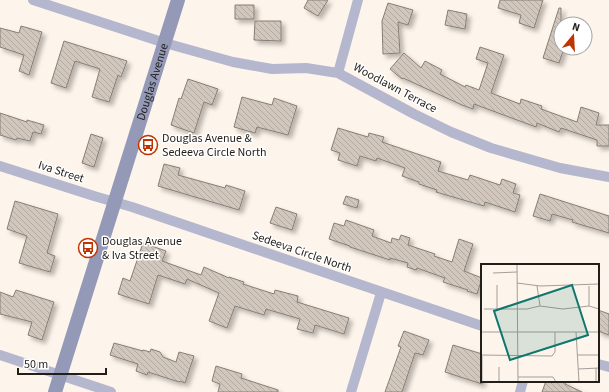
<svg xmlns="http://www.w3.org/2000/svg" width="609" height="392" viewBox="0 0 609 392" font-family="'Source Sans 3',sans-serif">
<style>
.building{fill:url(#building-back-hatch);stroke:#887e74;filter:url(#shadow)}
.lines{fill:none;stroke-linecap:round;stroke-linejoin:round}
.street{stroke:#b4b7cd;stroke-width:10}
.secondary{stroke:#9499b8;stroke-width:14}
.labels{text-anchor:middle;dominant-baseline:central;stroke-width:3;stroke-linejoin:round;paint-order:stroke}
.street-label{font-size:12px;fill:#221e1a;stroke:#fff}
.poi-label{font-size:12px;fill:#221e1a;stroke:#fff;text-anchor:start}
.inset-road{fill:none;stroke:#a59e97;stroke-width:1}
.view{fill:#0f766e;fill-opacity:0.15;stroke:#0f766e;stroke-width:2}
.inset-edge{fill:none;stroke:#221e1a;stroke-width:2}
</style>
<defs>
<pattern id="building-back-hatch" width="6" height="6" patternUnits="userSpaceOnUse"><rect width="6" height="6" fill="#d2c7bd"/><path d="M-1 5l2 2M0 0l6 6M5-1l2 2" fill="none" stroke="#b4aaa2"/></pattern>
<filter id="shadow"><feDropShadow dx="3.5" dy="3.5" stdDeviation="2" flood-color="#0004"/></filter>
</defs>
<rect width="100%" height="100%" fill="#fdf4eb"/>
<!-- building -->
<path class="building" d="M308,0H328L318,16L304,8Z
M500,0H543L534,28L519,23L521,15L498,8Z
M388,3L413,10L408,25L398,22L400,53L383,54L382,21Z
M235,5H254V19H235Z
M559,8H561V48H564L559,63L543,58Z
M448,10L467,14L465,29L445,25Z
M255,21H281V41L254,40Z
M21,26L42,32L29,75L19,71L24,55L0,47V28L19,33Z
M64,41L127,61L121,77L118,75L109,102L92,97L100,69L75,61L66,88L51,83Z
M480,47L504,55L491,93L520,104L521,99L542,106L541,109L577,122L581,107L599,113L596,125H609V146H597V140L561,128L559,132L537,123L536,127L474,104L473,109L462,105L403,78L402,79L390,69L404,53L421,68L425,61L442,70L440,74L465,87L466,85L479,90L488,63L476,59Z
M188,79L218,89L212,105L204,102L194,133L171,125L179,98L181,99Z
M242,97L272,105L274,98L297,106L288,135L257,127L255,133L234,127Z
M0,113L27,122V120L44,125L41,134L33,132L30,141L17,138L16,140L0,135Z
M338,128L368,137L369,133L384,137L382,142L441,162L438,171L468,180L470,175L500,185L502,179L516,184L513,193L520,195L515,212L485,202L484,206L436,192L437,190L419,184V182L402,176L405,168L377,158L376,161L360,156L357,166L338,160L340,153L331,150Z
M91,134L103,138L94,167L82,163Z
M164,164L180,168L178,175L225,188L226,185L245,191L239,210L158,186Z
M540,194L609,216V233L572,222L573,220L552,214L550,221L533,216Z
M346,196L359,200L357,208L343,204Z
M15,201L58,214L47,253L55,256L50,272L19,263L27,236L7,229Z
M276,207L297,214L292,230L270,223Z
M346,220L374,230L372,236L391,243L392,238L399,240L401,235L410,238L408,245L435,254L434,256L452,262L459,239L473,244L464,271L482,278L477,294L467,291L468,290L443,282L445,278L417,268L416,270L407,267L408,263L390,258V260L350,247V246L329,239L334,223L344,226Z
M143,243L166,251L162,261L201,275L204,267L229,278V277L244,282L243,284L274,294L275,290L298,296L297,302L349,318L344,334L315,325L313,333L297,329L300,319L266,309L264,315L235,306L227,328L209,321L219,293L187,279L185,284L158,275L149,304L118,294L123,278L130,281Z
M16,290L54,302L42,340L28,335L32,322L0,314V292L13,297Z
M598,310L609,314V335L598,331Z
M404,331L429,340L423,355L415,353L402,392H385L401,347L398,346Z
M114,343L143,351V350L150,352L151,349L160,352L163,357L176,362L179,352L194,356L185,383L180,381L179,382L148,372L147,375L136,371L138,364L110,355Z
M453,345L482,354V384L445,372Z
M216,366L242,374L241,378L278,390V392H218L220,384L212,381Z
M546,381H566L565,384L582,392H542Z"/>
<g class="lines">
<!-- street -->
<path class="street" d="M33,0L165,43L233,62L272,69L306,68L338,73L414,114L451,132L491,148L560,168L609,177
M338,73L358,0
M0,166L94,196L132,207L482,326
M0,355L111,392
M598,364L609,367
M351,392L381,293
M520,392L523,381"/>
<!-- secondary -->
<path class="secondary" id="s1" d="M55,392L178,0"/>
</g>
<!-- icons -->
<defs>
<g id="bus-ring" transform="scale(1)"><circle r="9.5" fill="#fff" stroke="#be3501" stroke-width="1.5"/><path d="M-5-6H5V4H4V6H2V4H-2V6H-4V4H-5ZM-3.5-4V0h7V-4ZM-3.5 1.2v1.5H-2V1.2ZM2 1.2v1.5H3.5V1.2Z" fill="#be3501"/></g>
</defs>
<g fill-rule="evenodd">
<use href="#bus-ring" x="148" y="145"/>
<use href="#bus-ring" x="88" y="248"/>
</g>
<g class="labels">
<!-- street labels -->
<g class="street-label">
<text stroke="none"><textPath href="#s1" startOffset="325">Douglas Avenue</textPath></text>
<text transform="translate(395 88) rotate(28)">Woodlawn Terrace</text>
<text transform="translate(61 172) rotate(18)">Iva Street</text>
<text transform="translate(302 252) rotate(19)">Sedeeva Circle North</text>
</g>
<!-- poi labels -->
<g class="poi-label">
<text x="162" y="138">Douglas Avenue &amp;<tspan x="162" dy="14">Sedeeva Circle North</tspan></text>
<text x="102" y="241">Douglas Avenue<tspan x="102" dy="14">&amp; Iva Street</tspan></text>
</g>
</g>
<!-- overview -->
<g transform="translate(481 264)">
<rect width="118" height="118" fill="#fdf4eb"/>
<path class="inset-road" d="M36,0L37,118M12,9L36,8M36,19L59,22L118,20M56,22L59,42M108,22V42M3,45H46L59,42L82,45L108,42L118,45M16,45V21M0,68H118M95,68L98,118M0,91L71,92L74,88V68M96,91H118M18,103V118M115,104V118M97,105L118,104M37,113H72L75,118M1,118V92"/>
<path class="view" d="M91,21L107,71L29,96L13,47Z"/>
<rect width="118" height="118" class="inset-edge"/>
</g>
<!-- north arrow -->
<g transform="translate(573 36) rotate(18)"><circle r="19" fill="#ffffff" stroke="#a7a5a3"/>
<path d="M0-3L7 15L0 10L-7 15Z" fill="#be3501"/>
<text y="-6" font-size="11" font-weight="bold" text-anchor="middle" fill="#221e1a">N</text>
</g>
<!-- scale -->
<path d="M18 368v6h88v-6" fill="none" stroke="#221e1a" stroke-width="2"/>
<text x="24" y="368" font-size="12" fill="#221e1a" stroke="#ffffff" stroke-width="3" paint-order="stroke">50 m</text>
</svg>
